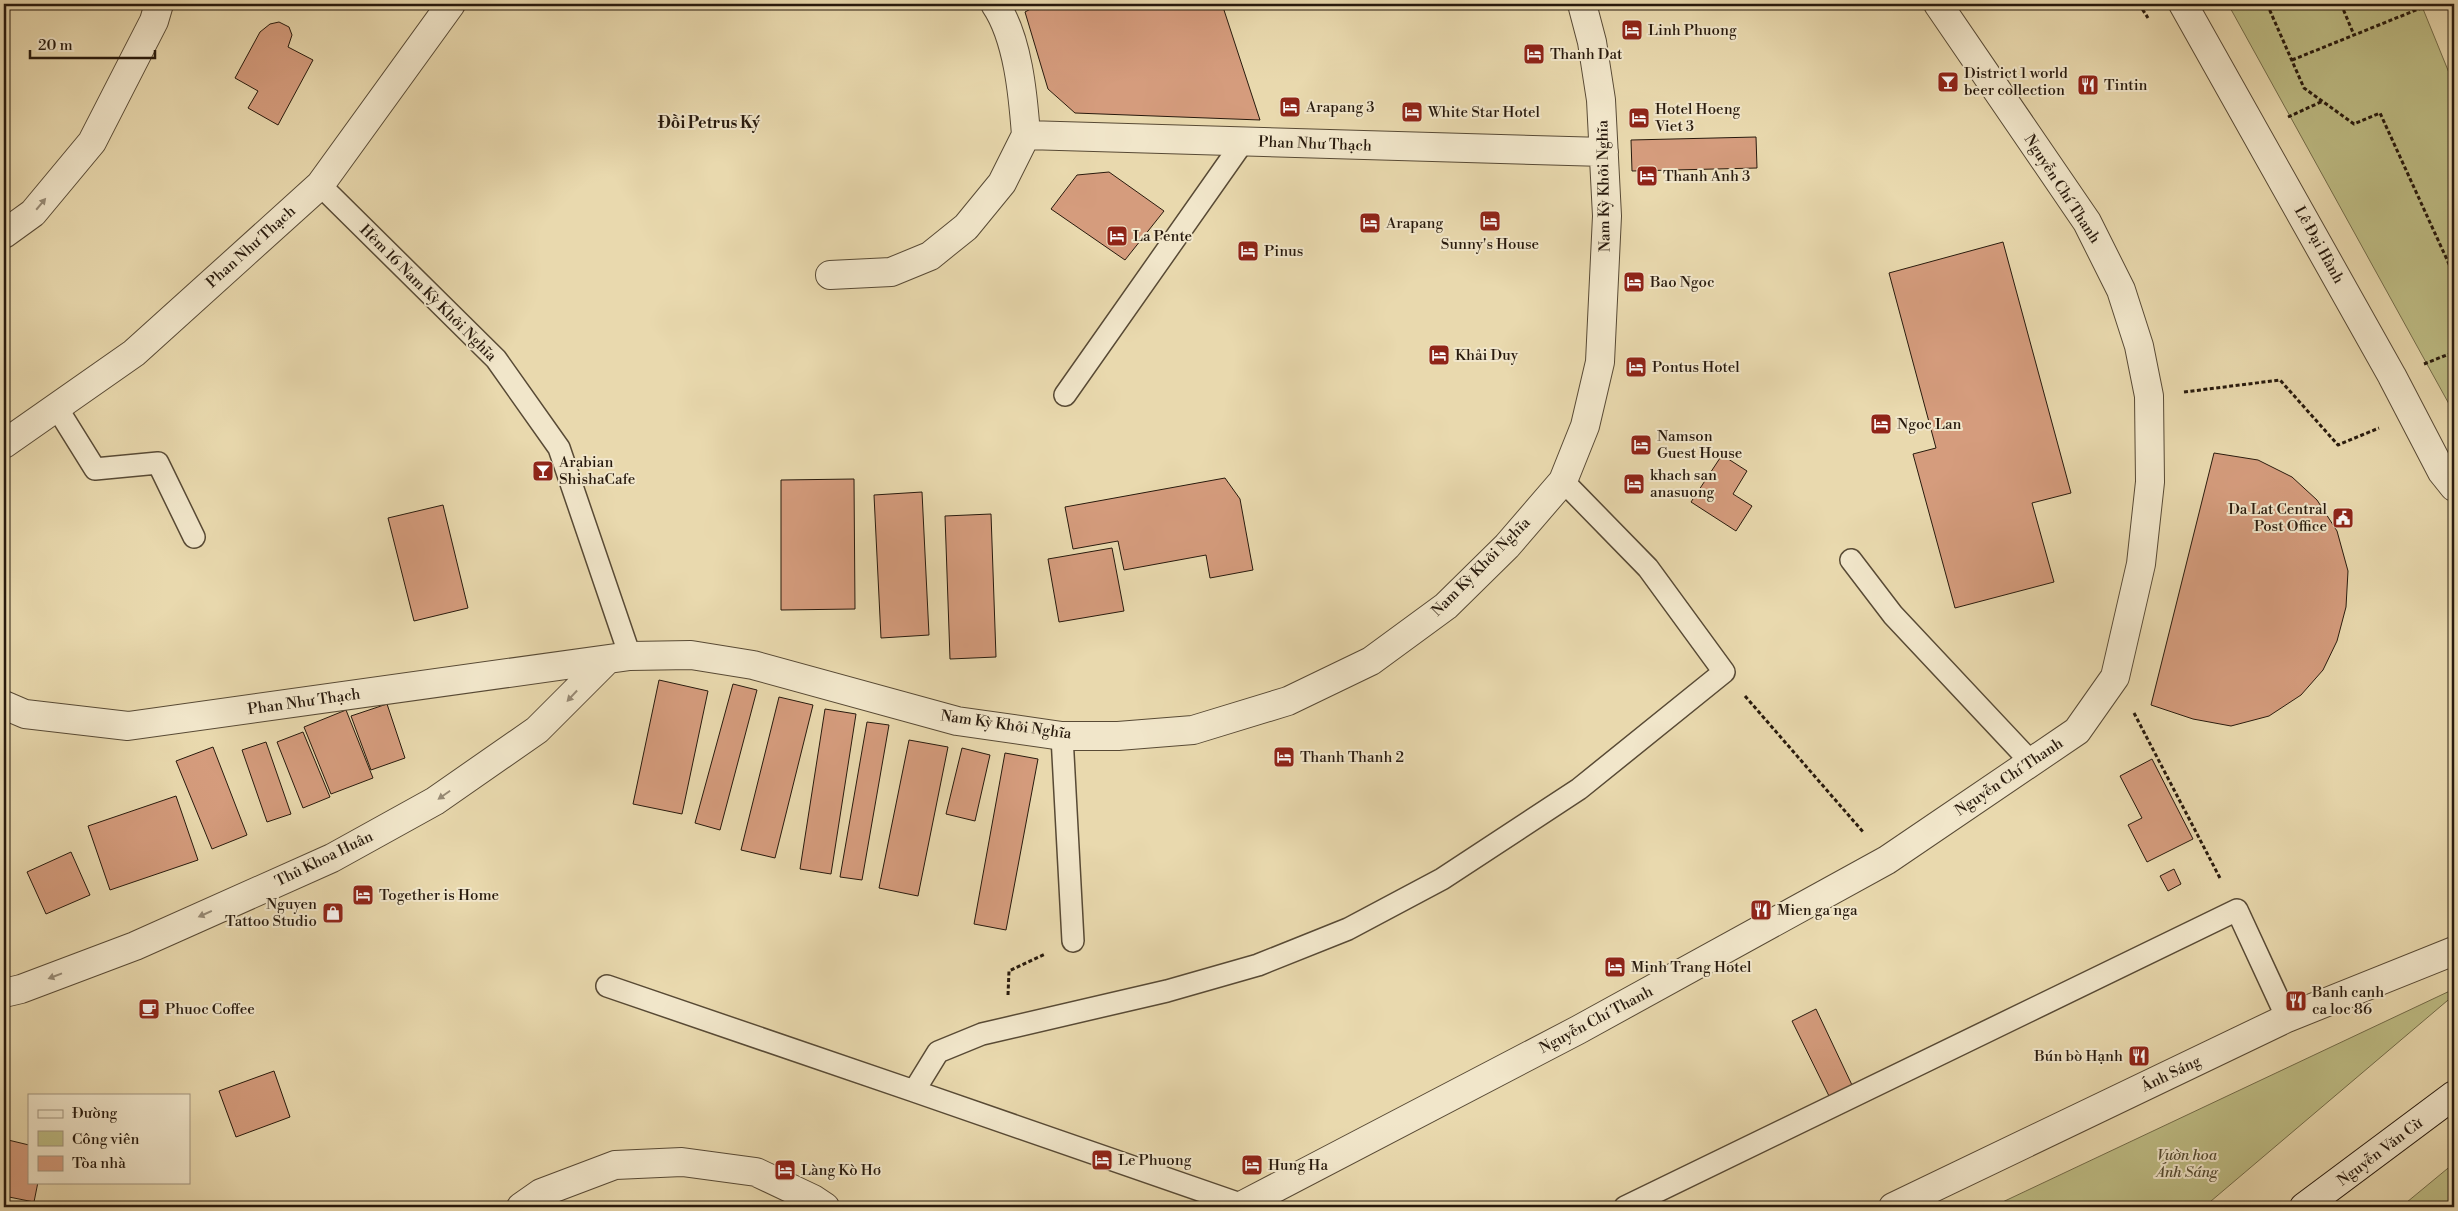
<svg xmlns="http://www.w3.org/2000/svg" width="2458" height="1211" viewBox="0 0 2458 1211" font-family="'Libre Bodoni',serif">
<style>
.green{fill:#bebd85;stroke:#736c49}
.building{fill:#d59c7d;stroke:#281a0d}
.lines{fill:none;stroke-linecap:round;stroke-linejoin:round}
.service-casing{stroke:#584a35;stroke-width:24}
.minor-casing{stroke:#584a35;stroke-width:30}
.tertiary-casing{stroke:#584a35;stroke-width:30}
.secondary-casing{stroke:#281a0d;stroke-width:30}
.path{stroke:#281a0d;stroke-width:3;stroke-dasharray:4 2.5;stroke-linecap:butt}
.service{stroke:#f1e6ca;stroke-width:21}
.minor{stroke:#f1e6ca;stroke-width:28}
.tertiary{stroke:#f1e6ca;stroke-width:28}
.secondary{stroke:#f1e6ca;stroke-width:28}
.oneway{fill:#978a75}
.labels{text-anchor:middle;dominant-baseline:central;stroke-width:4;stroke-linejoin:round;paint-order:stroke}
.poi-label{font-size:15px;fill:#281a0d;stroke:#f1e6ca;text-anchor:start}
.street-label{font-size:15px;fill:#281a0d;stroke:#f1e6ca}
.park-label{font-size:15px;font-style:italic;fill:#554b31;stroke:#f1e6ca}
.neighbourhood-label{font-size:16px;font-weight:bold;fill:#281a0d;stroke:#f1e6ca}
</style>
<rect width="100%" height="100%" fill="#e9d9ae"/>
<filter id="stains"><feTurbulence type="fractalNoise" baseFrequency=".004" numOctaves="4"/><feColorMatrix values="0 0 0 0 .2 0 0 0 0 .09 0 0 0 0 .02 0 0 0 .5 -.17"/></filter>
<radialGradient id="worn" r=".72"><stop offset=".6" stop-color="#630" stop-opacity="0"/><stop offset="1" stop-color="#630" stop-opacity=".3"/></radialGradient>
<!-- green -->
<path class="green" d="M2228,4H2421L2454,85V413Z
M2454,989V995L2204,1207H1992Z
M2453,1164L2454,1207H2401Z"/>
<!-- building -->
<path class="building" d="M1040,4H1222L1260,120L1075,113L1048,89L1025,12Z
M279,22L289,27L292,35L288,47L313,60L278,125L248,108L258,91L235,78L260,32L270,24Z
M1756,137L1757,168L1632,171L1631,140Z
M1109,172L1164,211L1125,260L1051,209L1077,175Z
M2003,242L2071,493L2032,503L2054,582L1955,608L1913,454L1936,448L1889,273Z
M2214,453L2258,460L2292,477L2317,500L2337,531L2348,571L2346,607L2337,641L2323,670L2301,695L2269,716L2231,726L2193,719L2151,705Z
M1722,455L1747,471L1733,494L1752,506L1736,531L1691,502Z
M1225,478L1240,499L1253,570L1210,578L1206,555L1124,570L1118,541L1073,549L1065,507Z
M854,479L855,609L781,610V480Z
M922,492L929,635L881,638L874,495Z
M443,505L468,608L414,621L388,518Z
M991,514L996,657L950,659L945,516Z
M1112,548L1124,611L1059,622L1048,559Z
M659,680L708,691L682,814L633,804Z
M733,684L757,690L720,830L695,823Z
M779,697L813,705L775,858L741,850Z
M387,704L405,758L371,770L351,716Z
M825,709L856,714L831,874L800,869Z
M346,710L373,778L331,794L304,727Z
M867,722L889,725L862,880L840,877Z
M303,732L330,797L303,808L277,742Z
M909,740L948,747L918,896L879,888Z
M266,742L291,814L267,822L242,750Z
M213,747L247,835L212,849L176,761Z
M962,748L990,755L975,821L946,814Z
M1005,753L1038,759L1006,930L974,924Z
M2152,759L2193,839L2147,862L2128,825L2142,818L2120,776Z
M176,796L198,860L110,890L88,826Z
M71,852L90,895L46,914L27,872Z
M2174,869L2181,884L2168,891L2160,876Z
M1816,1009L1852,1085L1829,1096L1792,1021Z
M274,1071L290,1117L236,1137L219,1091Z
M4,1139L29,1145V1182H38L34,1202L4,1196Z"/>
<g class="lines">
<!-- service casing -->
<g class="service-casing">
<path id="service" d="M320,185L496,359L559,448L630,656
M1065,395L1243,142
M57,408L95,469L158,463L194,537
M1851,560L1893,615L2031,762
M1062,736L1073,941
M607,986L914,1091
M1243,1205L914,1091L938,1052L982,1034L1167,991L1258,965L1348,929L1442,879L1579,789L1724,672L1648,568L1563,481
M1625,1207L2237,910L2287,1018"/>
</g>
<!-- minor casing -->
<g class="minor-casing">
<path id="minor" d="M995,4C1018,38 1023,95 1026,135L1604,152
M4,234L33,213L92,142L154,21L159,4
M830,275L891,272L930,256L966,227L1002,183L1026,135
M4,444L134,353L320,185L451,4
M4,705L25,714L128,726L630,656L691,655L753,665L957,721L1062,736H1118L1193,730L1288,701L1371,661L1446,606L1507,546L1563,481L1585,426L1600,362L1607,216L1601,100L1592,42L1582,4
M4,993L21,989L135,946L332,858L435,801L537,730L606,661
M521,1207L541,1193L615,1165L682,1162L756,1172L813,1199L825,1207
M1239,1207L1578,1030L1887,860L2077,731L2115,677L2141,564L2150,482L2149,396L2139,346L2121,290L2087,222L1938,4
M1893,1207L2287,1018L2454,951"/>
</g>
<!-- tertiary casing -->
<g class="tertiary-casing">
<path id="tertiary" d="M2183,4L2392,376L2442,472L2454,487"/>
</g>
<!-- secondary casing -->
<g class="secondary-casing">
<path id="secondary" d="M2304,1207L2454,1095"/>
</g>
<!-- path -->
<path class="path" d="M2139,4L2148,18
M2267,4L2304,88L2354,124L2380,113L2454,275
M2341,4L2354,35
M2292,60L2431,4
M2288,117L2323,101
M2424,364L2454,352
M2184,392L2280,380L2338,445L2379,428
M1745,696L1864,833
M2134,713L2221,880
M1008,995L1009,971L1045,954"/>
<!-- service -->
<use href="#service" class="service"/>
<!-- minor -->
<use href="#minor" class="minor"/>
<!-- tertiary -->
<use href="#tertiary" class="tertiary"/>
<!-- secondary -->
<use href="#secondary" class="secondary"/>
</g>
<!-- one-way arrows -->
<defs><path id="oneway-solid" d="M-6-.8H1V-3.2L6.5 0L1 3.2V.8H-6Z" transform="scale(1.25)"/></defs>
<g class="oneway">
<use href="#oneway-solid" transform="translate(41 204) rotate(-50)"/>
<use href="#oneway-solid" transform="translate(572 696) rotate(133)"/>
<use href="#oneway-solid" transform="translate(444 795) rotate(145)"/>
<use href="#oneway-solid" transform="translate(205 914) rotate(156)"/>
<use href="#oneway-solid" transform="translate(55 976) rotate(159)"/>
</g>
<!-- icons -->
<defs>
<g id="hotel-square" transform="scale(1.125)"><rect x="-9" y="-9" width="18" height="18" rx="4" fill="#8f2418" stroke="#f1e6ca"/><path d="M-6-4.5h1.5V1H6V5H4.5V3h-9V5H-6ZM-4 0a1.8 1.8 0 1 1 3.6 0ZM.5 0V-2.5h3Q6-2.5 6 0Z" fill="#fff"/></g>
<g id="bar-square" transform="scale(1.125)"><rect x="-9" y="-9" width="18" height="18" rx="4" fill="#8f2418" stroke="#f1e6ca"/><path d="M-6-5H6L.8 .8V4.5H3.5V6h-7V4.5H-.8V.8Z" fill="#fff"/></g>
<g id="restaurant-square" transform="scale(1.125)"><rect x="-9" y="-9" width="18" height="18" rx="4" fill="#8f2418" stroke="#f1e6ca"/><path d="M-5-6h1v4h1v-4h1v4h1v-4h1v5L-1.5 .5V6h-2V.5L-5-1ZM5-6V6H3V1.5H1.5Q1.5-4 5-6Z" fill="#fff"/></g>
<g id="civic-square" transform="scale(1.125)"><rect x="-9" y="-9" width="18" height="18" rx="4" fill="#8f2418" stroke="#f1e6ca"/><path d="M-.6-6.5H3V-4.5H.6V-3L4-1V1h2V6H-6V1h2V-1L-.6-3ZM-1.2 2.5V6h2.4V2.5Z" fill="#fff"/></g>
<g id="shop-square" transform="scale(1.125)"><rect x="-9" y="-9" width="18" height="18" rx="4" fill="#8f2418" stroke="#f1e6ca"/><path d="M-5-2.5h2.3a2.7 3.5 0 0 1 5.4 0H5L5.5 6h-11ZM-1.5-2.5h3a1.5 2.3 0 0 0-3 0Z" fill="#fff"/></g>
<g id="cafe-square" transform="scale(1.125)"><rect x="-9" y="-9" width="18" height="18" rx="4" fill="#8f2418" stroke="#f1e6ca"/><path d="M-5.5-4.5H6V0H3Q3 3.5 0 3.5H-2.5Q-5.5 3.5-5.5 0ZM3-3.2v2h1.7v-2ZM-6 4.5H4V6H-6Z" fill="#fff"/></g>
</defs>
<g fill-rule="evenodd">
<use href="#hotel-square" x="1632" y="30"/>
<use href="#hotel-square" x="1534" y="54"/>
<use href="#bar-square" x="1948" y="82"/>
<use href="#restaurant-square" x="2088" y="85"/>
<use href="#hotel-square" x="1290" y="107"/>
<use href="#hotel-square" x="1412" y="112"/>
<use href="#hotel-square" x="1639" y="118"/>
<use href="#hotel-square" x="1647" y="176"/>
<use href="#hotel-square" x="1490" y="221"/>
<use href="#hotel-square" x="1370" y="223"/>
<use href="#hotel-square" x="1117" y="236"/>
<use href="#hotel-square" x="1248" y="251"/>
<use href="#hotel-square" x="1634" y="282"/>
<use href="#hotel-square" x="1439" y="355"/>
<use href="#hotel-square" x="1636" y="367"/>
<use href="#hotel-square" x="1881" y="424"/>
<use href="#hotel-square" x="1641" y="445"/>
<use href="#bar-square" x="543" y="471"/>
<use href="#hotel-square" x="1634" y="484"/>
<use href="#civic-square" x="2343" y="518"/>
<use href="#hotel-square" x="1284" y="757"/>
<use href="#hotel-square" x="363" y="895"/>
<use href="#restaurant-square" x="1761" y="910"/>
<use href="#shop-square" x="333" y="913"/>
<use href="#hotel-square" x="1615" y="967"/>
<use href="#restaurant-square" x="2296" y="1001"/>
<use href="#cafe-square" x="149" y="1009"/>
<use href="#restaurant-square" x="2139" y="1056"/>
<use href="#hotel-square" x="1102" y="1160"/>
<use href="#hotel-square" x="1252" y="1165"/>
<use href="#hotel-square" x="785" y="1170"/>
</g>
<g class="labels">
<!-- poi labels -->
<g class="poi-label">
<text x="1648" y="30">Linh Phuong</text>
<text x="1550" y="54">Thanh Dat</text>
<text x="1964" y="73">District 1 world<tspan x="1964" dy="17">beer collection</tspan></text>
<text x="2104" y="85">Tintin</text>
<text x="1306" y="107">Arapang 3</text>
<text x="1655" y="109">Hotel Hoeng<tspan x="1655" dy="17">Viet 3</tspan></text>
<text x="1428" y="112">White Star Hotel</text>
<text x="1663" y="176">Thanh Anh 3</text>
<text x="1386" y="223">Arapang</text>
<text x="1133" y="236">La Pente</text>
<text x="1490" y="244" text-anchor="middle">Sunny's House</text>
<text x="1264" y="251">Pinus</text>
<text x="1650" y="282">Bao Ngoc</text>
<text x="1455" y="355">Khải Duy</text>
<text x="1652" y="367">Pontus Hotel</text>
<text x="1897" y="424">Ngoc Lan</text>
<text x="1657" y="436">Namson<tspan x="1657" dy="17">Guest House</tspan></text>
<text x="559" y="462">Arabian<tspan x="559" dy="17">ShishaCafe</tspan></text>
<text x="1650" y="475">khach san<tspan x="1650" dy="17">anasuong</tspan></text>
<text x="2327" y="509" text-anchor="end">Da Lat Central<tspan x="2327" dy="17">Post Office</tspan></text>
<text x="1300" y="757">Thanh Thanh 2</text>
<text x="379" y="895">Together is Home</text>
<text x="317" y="904" text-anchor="end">Nguyen<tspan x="317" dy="17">Tattoo Studio</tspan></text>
<text x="1777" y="910">Mien ga nga</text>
<text x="1631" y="967">Minh Trang Hotel</text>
<text x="2312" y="992">Banh canh<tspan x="2312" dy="17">ca loc 86</tspan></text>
<text x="165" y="1009">Phuoc Coffee</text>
<text x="2123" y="1056" text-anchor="end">Bún bò Hạnh</text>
<text x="1118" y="1160">Le Phuong</text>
<text x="1268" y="1165">Hung Ha</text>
<text x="801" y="1170">Làng Kò Hơ</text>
</g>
<!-- street labels -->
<g class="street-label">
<text transform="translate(1315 144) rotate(2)">Phan Như Thạch</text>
<text transform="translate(1604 186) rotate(-91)">Nam Kỳ Khởi Nghĩa</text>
<text transform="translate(2062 189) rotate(57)">Nguyễn Chí Thanh</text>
<text transform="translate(2319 245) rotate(61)">Lê Đại Hành</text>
<text transform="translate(251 247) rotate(-42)">Phan Như Thạch</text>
<text transform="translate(428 293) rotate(45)">Hẻm 16 Nam Kỳ Khởi Nghĩa</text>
<text transform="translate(1481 567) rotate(-45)">Nam Kỳ Khởi Nghĩa</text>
<text transform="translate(304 702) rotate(-8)">Phan Như Thạch</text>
<text transform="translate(1006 725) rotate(8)">Nam Kỳ Khởi Nghĩa</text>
<text transform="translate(2009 777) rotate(-34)">Nguyễn Chí Thanh</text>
<text transform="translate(324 859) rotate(-26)">Thủ Khoa Huân</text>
<text transform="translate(1596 1020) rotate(-28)">Nguyễn Chí Thanh</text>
<text transform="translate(2171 1074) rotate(-26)">Ánh Sáng</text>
<text transform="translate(2380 1152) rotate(-37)">Nguyễn Văn Cừ</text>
</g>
<!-- park labels -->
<g class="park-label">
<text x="2187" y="1155">Vườn hoa<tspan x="2187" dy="17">Ánh Sáng</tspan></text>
</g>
<!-- neighbourhood labels -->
<g class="neighbourhood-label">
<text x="709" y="123">Đồi Petrus Ký</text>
</g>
</g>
<!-- margin -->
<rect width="2458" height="1211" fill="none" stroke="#e9d9ae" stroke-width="20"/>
<rect x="5" y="5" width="2448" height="1201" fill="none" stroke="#281a0d" stroke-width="2.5"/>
<rect x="10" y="10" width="2438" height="1191" fill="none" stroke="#281a0d"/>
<!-- legend -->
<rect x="28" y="1094" width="162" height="90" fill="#f1e6ca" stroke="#a1947e"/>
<rect x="38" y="1110" width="25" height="8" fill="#f1e6ca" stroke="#a1947e"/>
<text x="72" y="1118" font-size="15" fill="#281a0d">Đường</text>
<rect x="38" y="1131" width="25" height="15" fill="#bebd85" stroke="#a1947e"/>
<text x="72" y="1144" font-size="15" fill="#281a0d">Công viên</text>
<rect x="38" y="1156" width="25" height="15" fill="#d59c7d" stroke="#a1947e"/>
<text x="72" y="1168" font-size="15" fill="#281a0d">Tòa nhà</text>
<!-- scale -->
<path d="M30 50v8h125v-8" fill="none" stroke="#281a0d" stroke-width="2.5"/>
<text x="38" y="50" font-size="15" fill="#281a0d" stroke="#f1e6ca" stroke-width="4" paint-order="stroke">20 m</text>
<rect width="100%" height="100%" filter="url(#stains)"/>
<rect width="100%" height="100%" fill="url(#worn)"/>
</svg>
